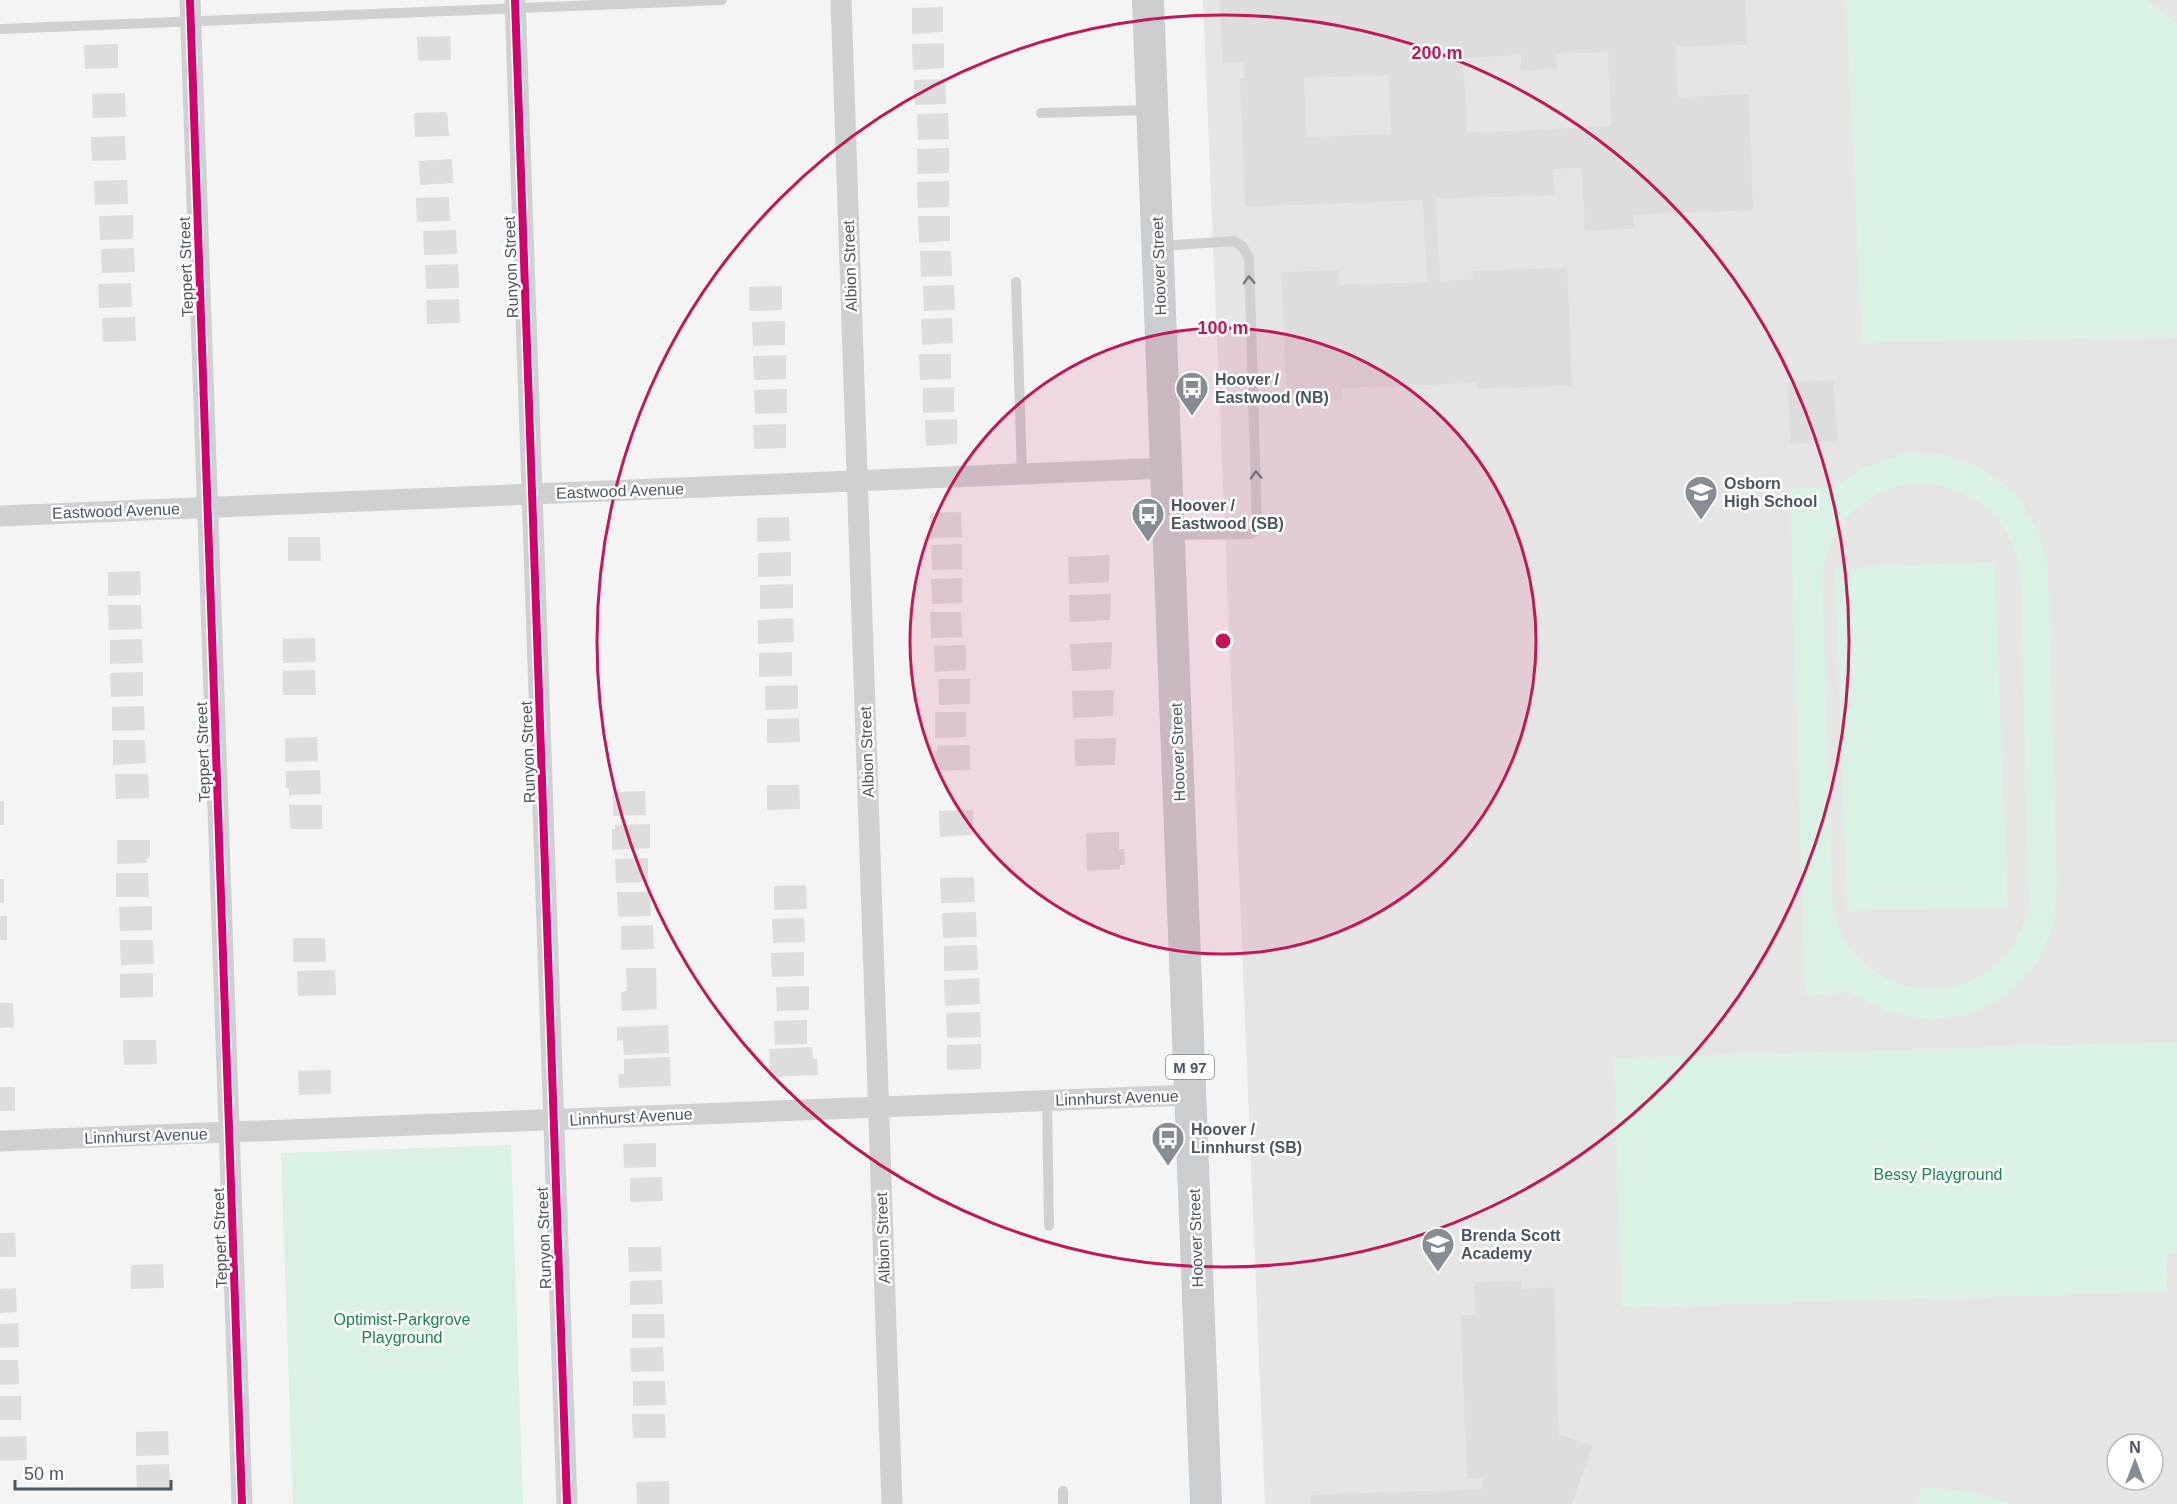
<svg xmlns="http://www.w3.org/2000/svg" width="2177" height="1504" viewBox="0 0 2177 1504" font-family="Arial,sans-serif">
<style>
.education{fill:#e6e5e6;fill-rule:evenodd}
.green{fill:#d9f2e3;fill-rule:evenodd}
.building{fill:#ddddde;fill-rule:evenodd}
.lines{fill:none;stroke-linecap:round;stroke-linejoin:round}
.lane{stroke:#ced0d2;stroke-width:10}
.street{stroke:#ced0d2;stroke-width:21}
.primary{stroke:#caced1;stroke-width:32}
.cycleway-casing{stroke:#fff;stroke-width:11}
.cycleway{stroke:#d6006c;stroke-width:8}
.oneway{stroke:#727b83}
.ring{fill:none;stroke:#c2185b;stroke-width:3}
.labels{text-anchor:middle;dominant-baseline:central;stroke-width:5;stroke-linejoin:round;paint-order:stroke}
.shield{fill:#fff;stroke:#808990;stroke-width:1.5}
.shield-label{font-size:15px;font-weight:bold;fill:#4a5661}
.street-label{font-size:16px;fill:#4a5661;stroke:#fff}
.poi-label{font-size:16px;font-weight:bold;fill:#4a5661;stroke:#fff;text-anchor:start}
.park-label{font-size:16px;fill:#17864f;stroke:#fff}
.centre{fill:#c2185b;stroke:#fff;stroke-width:3}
.ring-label{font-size:18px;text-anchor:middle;font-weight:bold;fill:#c2185b;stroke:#fff;stroke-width:5;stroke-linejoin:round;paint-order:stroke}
</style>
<rect width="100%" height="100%" fill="#f4f4f4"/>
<!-- education -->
<path class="education" d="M1203,0H2177V1042L1614,1059L1623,1307L2167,1291L2166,1254H2177V1504H1265ZM2117,1444H2153V1480H2117Z"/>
<!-- green -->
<path class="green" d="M1846,0H2148L2177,25V337L1862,343Z
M1902,454L1944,455L1983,469L2016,494L2038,530L2048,570L2057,886L2053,927L2036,965L2008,995L1971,1014L1931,1020L1890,1013L1849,992L1805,996L1790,488L1834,487L1863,468ZM1934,484C1986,499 2002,513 2020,565L2029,907C2022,928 2014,951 1995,966C1954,999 1894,996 1858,957C1854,953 1849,948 1846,943C1841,934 1837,923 1833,914L1822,572L1831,541L1848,515L1873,496L1903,485Z
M1994,562L2008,908L1847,911L1835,568Z
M2177,1042V1254L2166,1255L2167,1292L1622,1307L1614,1058Z
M511,1145L523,1504H293L281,1153Z
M1920,1487L1967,1491L2015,1504H1918Z"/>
<!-- building -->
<path class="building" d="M1220,0H1745L1747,45L1676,47L1678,97L1749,94L1753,210L1633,215L1634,229L1585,231L1582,168L1553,169L1554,195L1436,199L1440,281L1473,279V271L1567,268L1572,385L1477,389L1476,383L1342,388V400L1287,402L1281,272L1338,270L1339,285L1427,282L1423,200L1245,207L1240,79H1244V62L1223,63ZM1608,52L1611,126L1467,133L1463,58L1521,55V71L1557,69L1556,54ZM1389,75L1391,134L1306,137L1304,78Z
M943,7V32L912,34V8Z
M450,36L451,60L418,61L417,37Z
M944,43V68L913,70L912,44Z
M118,44V68L85,69L84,45Z
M945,79L946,104L915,105L914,80Z
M125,93L126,117L93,118L92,94Z
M447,112L449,136L415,137L414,113Z
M948,113L949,139L918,140L917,114Z
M125,136L126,160L92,161L91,137Z
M949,148V173L918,174L917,149Z
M452,159L453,183L420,185L419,161Z
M127,180L128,204L95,205L94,181Z
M949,181V207L918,208L917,182Z
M449,197L450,221L417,222L416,198Z
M133,215V239L100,240L99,216Z
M918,216H950V241L919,243Z
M456,230L457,254L424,255L423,231Z
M134,248L135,272L102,273L101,249Z
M920,251H951L952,276L921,277Z
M458,264L459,288L426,289L425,265Z
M131,283L132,307L99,308L98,284Z
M954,285L955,310L924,311L923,286Z
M782,286V310L750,311L749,287Z
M459,299L460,323L427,324L426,300Z
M135,317L136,341L103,342L102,318Z
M952,318L953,343L922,345L921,319Z
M785,321V345L753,346L752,322Z
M919,354H951V379L920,380Z
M786,355V379L754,380L753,356Z
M1833,380L1838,441L1791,444L1787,383Z
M954,387V412L923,413V388Z
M787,389V413L755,414L754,390Z
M957,419V444L926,446L925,420Z
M786,424V448L754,449L753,425Z
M961,512L962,537L931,538L930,513Z
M789,517L790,541L757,542V518Z
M288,537H320L321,561H288Z
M962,544V569L932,570L931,545Z
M791,552V576L758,577V553Z
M1110,555L1109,582L1069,584L1068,557Z
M140,571L141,595L108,596V572Z
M962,578V603L932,604L931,579Z
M793,584V608L760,609V585Z
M1111,594L1110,620L1070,622L1069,595Z
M108,605H141L142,629L109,630Z
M930,612H961L962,637L931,638Z
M793,618L794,642L758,644V620Z
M315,638L316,662L283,663V639Z
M142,639L143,663L110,664V640Z
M1112,642L1111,669L1072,671L1070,644Z
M966,645V670L935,672L934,646Z
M792,652V676L759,677V653Z
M315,670L316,695H283V671Z
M143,672V696L111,697L110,673Z
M938,679H970V704L939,705Z
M798,685V709L766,710L765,686Z
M1114,690L1113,716L1073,718L1072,691Z
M144,706L145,730L112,731V707Z
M935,712H966V737L935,738Z
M799,718L800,742L767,743V719Z
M317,737L318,761L285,762V738Z
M1116,738L1115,765L1075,766L1074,739Z
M113,740H145L146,763L113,765Z
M970,745V770L934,771L933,751H937V746Z
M320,770L321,794L289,795V788H286V771Z
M115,774H148L149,798L116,799Z
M767,785H799L800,809L767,810Z
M645,791L646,815L613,816V792Z
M0,801H4V825H0Z
M289,805H322V829H290Z
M973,810V835L940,837L939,811Z
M650,824V848L612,850V829H615V825Z
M1119,832V849H1124L1125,865H1120V869L1087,871L1086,833Z
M117,840H150V858H146L147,863L117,864Z
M648,858V882L616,883L615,859Z
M116,873H148L149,897H116Z
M974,877L975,902L941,903L940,878Z
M0,879H4V903H0Z
M806,885L807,909L774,910V886Z
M617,892H650L651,916L618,917Z
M152,906V930L120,931L119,907Z
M976,912L977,937L943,938L942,913Z
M0,916H7V940H0Z
M804,918L805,942L773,943L772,919Z
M653,925L654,949L621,950V926Z
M293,938H325L326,962H293Z
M120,940H153L154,964L121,965Z
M977,945L978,970L944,971V946Z
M804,952V976L772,977L771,953Z
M626,968H656L657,1009L622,1011L621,992L627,991Z
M335,970L336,995L298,996L297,971Z
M153,973V997L120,998V974Z
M979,978L980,1004L945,1006L944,980Z
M809,986V1010L777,1011L776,987Z
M0,1003H13L14,1027L0,1028Z
M980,1012L981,1037L947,1038L946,1013Z
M807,1020V1044L775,1045L774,1021Z
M668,1025L669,1053L624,1055L623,1040L617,1041V1027Z
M123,1040H156L157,1064L124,1065Z
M981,1044V1069L947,1070V1045Z
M812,1047L813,1059H817L818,1075L770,1077L769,1049Z
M670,1057L671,1086L619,1088L618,1074H624V1059Z
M331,1070V1094L299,1095L298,1071Z
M0,1087H15V1111H0Z
M656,1143V1167L624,1168L623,1144Z
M662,1177L663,1201L630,1202V1178Z
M0,1233H15L16,1257H0Z
M628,1247H661L662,1271L629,1272Z
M163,1264L164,1288L131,1289V1265Z
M662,1280L663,1304L630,1305V1281Z
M1521,1281V1289L1554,1287L1559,1434L1592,1446L1572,1504H1311L1310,1495L1482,1489V1478L1467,1479L1461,1315H1475L1474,1282Z
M16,1288L17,1312L0,1313V1289Z
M632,1314H664L665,1338H632Z
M18,1323L19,1347L0,1348V1324Z
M663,1347L664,1371L631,1372L630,1348Z
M0,1360H18L19,1384L0,1385Z
M633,1381H665L666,1405L633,1406Z
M0,1396H21V1420H0Z
M632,1414H665L666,1438H633Z
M168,1431L169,1455L136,1456V1432Z
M26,1436L27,1460L0,1461V1437Z
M169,1464L170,1488L137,1489L136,1465Z
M669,1481V1504H637L636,1482Z"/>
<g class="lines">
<!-- lane -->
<path class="lane" d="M0,29L722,0
M1041,113L1149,110
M1161,246L1234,241L1242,246L1249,258L1257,526L1251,534L1170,535
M1016,282L1022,475
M1047,1100L1049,1226
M1063,1491V1504"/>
<!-- street -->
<path class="street" d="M190,0L242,1504
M515,0L567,1504
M841,0L892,1504
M0,516L1167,468
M0,1141L1191,1095"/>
<!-- primary -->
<path class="primary" d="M1148,0L1206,1504"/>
<!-- cycleway casing -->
<g class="cycleway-casing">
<path id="cycleway" d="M190,0L242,1504
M515,0L567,1504"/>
</g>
<!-- cycleway -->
<use href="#cycleway" class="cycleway"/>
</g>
<!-- one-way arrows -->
<defs><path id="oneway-chevron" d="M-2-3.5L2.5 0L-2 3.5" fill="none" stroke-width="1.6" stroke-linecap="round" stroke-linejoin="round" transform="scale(1.5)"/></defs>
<g class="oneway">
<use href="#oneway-chevron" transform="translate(1249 280) rotate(-92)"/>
<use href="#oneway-chevron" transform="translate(1256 475) rotate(-92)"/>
</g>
<!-- distance rings -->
<circle cx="1223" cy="641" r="313" fill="#c2185b" fill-opacity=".12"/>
<g class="ring">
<circle cx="1223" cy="641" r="313"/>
<circle cx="1223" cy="641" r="626"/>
</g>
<!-- icons -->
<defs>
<g id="bus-pin" transform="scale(1.725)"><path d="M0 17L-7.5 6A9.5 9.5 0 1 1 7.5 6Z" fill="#868d94" stroke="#fff"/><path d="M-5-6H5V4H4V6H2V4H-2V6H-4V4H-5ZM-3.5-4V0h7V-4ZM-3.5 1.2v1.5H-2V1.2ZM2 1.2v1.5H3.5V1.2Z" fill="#fff"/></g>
<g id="school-pin" transform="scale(1.725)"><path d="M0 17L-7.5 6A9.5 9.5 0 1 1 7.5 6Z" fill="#868d94" stroke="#fff"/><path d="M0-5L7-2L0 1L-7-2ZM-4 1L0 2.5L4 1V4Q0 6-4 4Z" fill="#fff"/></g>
</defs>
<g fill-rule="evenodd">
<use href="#bus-pin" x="1192" y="388"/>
<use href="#school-pin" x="1701" y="492"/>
<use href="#bus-pin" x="1148" y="514"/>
<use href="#bus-pin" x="1168" y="1138"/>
<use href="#school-pin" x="1438" y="1244"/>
</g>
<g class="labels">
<!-- shield labels -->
<rect class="shield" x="1166" y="1055" width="48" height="24" rx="4.5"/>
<g class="shield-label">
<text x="1190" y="1067">M 97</text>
</g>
<!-- street labels -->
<g class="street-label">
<text transform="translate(850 266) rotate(-92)">Albion Street</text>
<text transform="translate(1159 266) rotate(-92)">Hoover Street</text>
<text transform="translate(186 267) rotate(-92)">Teppert Street</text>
<text transform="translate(511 267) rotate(-92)">Runyon Street</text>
<text transform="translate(620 491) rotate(-2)">Eastwood Avenue</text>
<text transform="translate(116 511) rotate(-2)">Eastwood Avenue</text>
<text transform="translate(203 752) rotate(-92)">Teppert Street</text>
<text transform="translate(528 752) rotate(-92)">Runyon Street</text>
<text transform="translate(867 752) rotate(-92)">Albion Street</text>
<text transform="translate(1178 752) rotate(-92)">Hoover Street</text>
<text transform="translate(1117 1098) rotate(-2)">Linnhurst Avenue</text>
<text transform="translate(631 1117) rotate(-3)">Linnhurst Avenue</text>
<text transform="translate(146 1136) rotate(-2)">Linnhurst Avenue</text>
<text transform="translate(220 1238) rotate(-92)">Teppert Street</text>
<text transform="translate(544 1238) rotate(-92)">Runyon Street</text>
<text transform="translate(883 1238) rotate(-92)">Albion Street</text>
<text transform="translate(1196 1238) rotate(-92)">Hoover Street</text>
</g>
<!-- poi labels -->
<g class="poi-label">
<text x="1215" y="379">Hoover /<tspan x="1215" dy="18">Eastwood (NB)</tspan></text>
<text x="1724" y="483">Osborn<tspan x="1724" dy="18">High School</tspan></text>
<text x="1171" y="505">Hoover /<tspan x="1171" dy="18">Eastwood (SB)</tspan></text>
<text x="1191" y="1129">Hoover /<tspan x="1191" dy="18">Linnhurst (SB)</tspan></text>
<text x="1461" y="1235">Brenda Scott<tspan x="1461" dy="18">Academy</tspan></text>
</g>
<!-- park labels -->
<g class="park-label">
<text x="1938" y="1174">Bessy Playground</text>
<text x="402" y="1319">Optimist-Parkgrove<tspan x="402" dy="18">Playground</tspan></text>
</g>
</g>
<circle cx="1223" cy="641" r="9" class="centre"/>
<g class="ring-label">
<text x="1437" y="59">200 m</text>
<text x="1223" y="334">100 m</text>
</g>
<!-- north arrow -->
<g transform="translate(2135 1462)"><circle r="28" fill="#ffffff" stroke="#b7bbc0" stroke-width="1.5"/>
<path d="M0-4.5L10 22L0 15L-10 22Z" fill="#868d94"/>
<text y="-9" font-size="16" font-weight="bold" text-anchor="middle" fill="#4a5661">N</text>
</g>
<!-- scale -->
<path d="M15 1480v9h156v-9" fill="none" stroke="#4a5661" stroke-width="3"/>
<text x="24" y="1480" font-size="18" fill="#4a5661" stroke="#ffffff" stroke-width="4.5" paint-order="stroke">50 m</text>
</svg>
